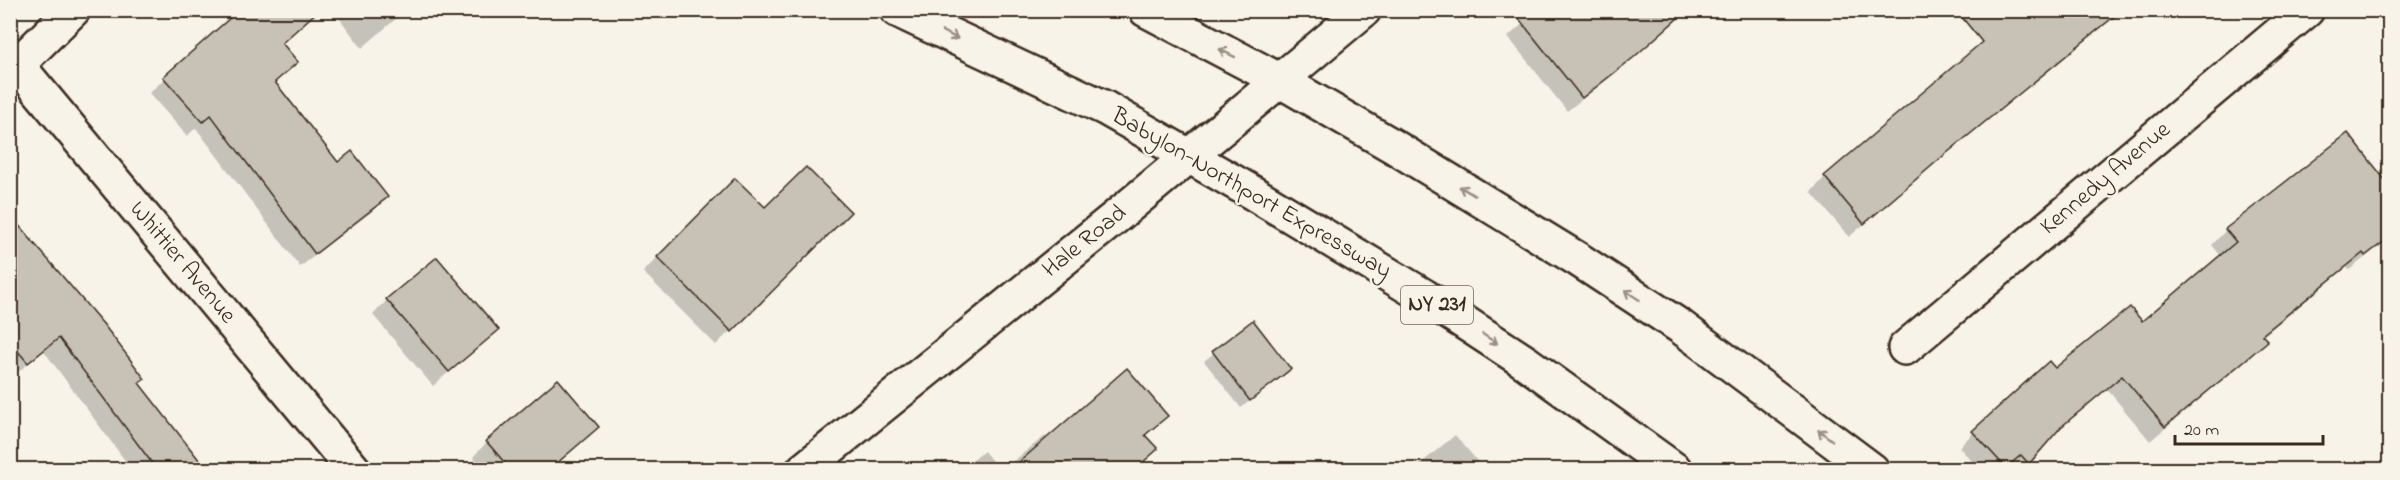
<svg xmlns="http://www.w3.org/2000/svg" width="2400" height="480" viewBox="0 0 2400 480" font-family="'Indie Flower',sans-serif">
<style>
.shadow{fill:#0003}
.building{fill:#c8c1b6;stroke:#3b2a1e;stroke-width:1.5}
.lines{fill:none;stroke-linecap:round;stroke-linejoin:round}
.street-casing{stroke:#3b2a1e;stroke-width:38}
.secondary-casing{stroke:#3b2a1e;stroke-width:38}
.primary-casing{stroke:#3b2a1e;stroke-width:38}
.street{stroke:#f7f3e8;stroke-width:33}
.secondary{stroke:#f7f3e8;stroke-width:33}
.primary{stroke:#f7f3e8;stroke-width:33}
.oneway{stroke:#998e83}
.labels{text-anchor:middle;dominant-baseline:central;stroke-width:5;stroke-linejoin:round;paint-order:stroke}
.shield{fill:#f7f3e8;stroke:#73665b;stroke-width:1.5}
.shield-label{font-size:22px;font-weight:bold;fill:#3b2a1e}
.street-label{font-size:24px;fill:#3b2a1e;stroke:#f7f3e8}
</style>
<rect width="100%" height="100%" fill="#f7f3e8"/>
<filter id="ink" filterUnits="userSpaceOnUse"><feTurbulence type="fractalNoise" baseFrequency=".0167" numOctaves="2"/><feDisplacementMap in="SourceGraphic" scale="12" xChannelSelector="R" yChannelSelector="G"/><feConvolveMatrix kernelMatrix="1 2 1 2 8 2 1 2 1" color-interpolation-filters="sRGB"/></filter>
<g filter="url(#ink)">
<!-- shadow -->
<path class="shadow" d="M241,10L280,44L281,77L274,83L338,165L386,197L371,212L300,267L196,128L187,136L149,93Z
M333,10H406L362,48Z
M1538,10H1688L1617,72L1567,111L1508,37Z
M2027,10H2122L1926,171L1849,237L1811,192L1825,177Z
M735,180L765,209L849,212L716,345L643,272Z
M2390,188V238L2349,270L2347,267L2262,337L2266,341L2251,356L2150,441L2107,389L2052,435L2021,470H1980L1959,447L1974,432L2055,370L2142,323L2221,256L2212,245L2226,230Z
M10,218L138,384L195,470H132L44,351L13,376L10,373Z
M387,300L496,330L433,386L373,315Z
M1253,322L1280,377L1241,408L1204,361Z
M2390,342V351L2385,346Z
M1166,416L1144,436L1134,470H1002L1045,436L1047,439Z
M597,427L550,470H484L473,457L487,442Z
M1455,435L1485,470H1413Z
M984,451L999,470H961Z
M1358,464L1362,470H1352Z"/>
<!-- building -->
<path class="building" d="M239,10H319L282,43L298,62L275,82L338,162L352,151L388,197L315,254L211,115L203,122L163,77Z
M1512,10H1687L1633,58L1582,98Z
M1956,10H2122L1942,157L1864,224L1824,176L1982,42Z
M2348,133L2390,186V237L2365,256L2363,253L2262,335L2268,341L2165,427L2122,376L2061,427L2029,464L2021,455L2006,468L1972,431L2049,361L2055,368L2130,307L2142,321L2236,242L2225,229Z
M806,167L851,212L732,332L657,257L735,178L765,207Z
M10,215L104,325L145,379L139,383L207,470H157L59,338L28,363L10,342Z
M437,257L499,330L449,372L386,299Z
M1253,320L1291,369L1250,401L1212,351Z
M1127,368L1168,416L1145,435L1158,449L1134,470H1010Z
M558,379L599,427L549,470H511L486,441Z"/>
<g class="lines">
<!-- street casing -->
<g class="street-casing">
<path id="street" d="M10,56L354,470
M1905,348L2307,10
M803,470L1117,216L1364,10"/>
</g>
<!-- secondary casing -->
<g class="secondary-casing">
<path id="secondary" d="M10,72L73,10"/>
</g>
<!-- primary casing -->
<g class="primary-casing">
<path id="primary" d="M897,10L1105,108L1248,190L1424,296L1525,362L1675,470
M1146,10L1279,80L1393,146L1579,260L1681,327L1872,470"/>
</g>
<!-- street -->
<use href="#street" class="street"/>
<!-- secondary -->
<use href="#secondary" class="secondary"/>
<!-- primary -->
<use href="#primary" class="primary"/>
</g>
<!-- one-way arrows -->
<defs><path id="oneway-shaft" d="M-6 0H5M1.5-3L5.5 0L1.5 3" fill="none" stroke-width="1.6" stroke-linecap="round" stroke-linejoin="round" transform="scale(1.5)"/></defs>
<g class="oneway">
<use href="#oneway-shaft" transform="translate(950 35) rotate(25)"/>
<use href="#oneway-shaft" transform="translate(1227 53) rotate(-153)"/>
<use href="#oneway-shaft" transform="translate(1467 191) rotate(-149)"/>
<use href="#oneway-shaft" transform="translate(1632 295) rotate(-147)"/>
<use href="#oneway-shaft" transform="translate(1490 339) rotate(33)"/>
<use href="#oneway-shaft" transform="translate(1825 435) rotate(-143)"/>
</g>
</g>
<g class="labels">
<!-- shield labels -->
<rect class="shield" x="1401" y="286" width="72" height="38" rx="4.5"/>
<g class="shield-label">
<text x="1437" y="305">NY 231</text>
</g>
<!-- street labels -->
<g class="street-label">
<text transform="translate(2106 179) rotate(-40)">Kennedy Avenue</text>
<text transform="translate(1251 194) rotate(30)">Babylon-Northport Expressway</text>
<text transform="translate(1085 242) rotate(-39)">Hale Road</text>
<text transform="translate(182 263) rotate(50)">Whittier Avenue</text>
</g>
</g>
<!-- margin -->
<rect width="2400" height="480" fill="none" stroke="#f7f3e8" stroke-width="36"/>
<rect x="18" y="18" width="2364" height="444" fill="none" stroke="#3b2a1e" stroke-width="2" filter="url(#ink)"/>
<!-- scale -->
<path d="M2175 435v9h148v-9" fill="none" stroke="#3b2a1e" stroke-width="3"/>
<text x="2184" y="435" font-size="18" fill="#3b2a1e" stroke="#f7f3e8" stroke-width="4.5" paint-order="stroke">20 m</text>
</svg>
